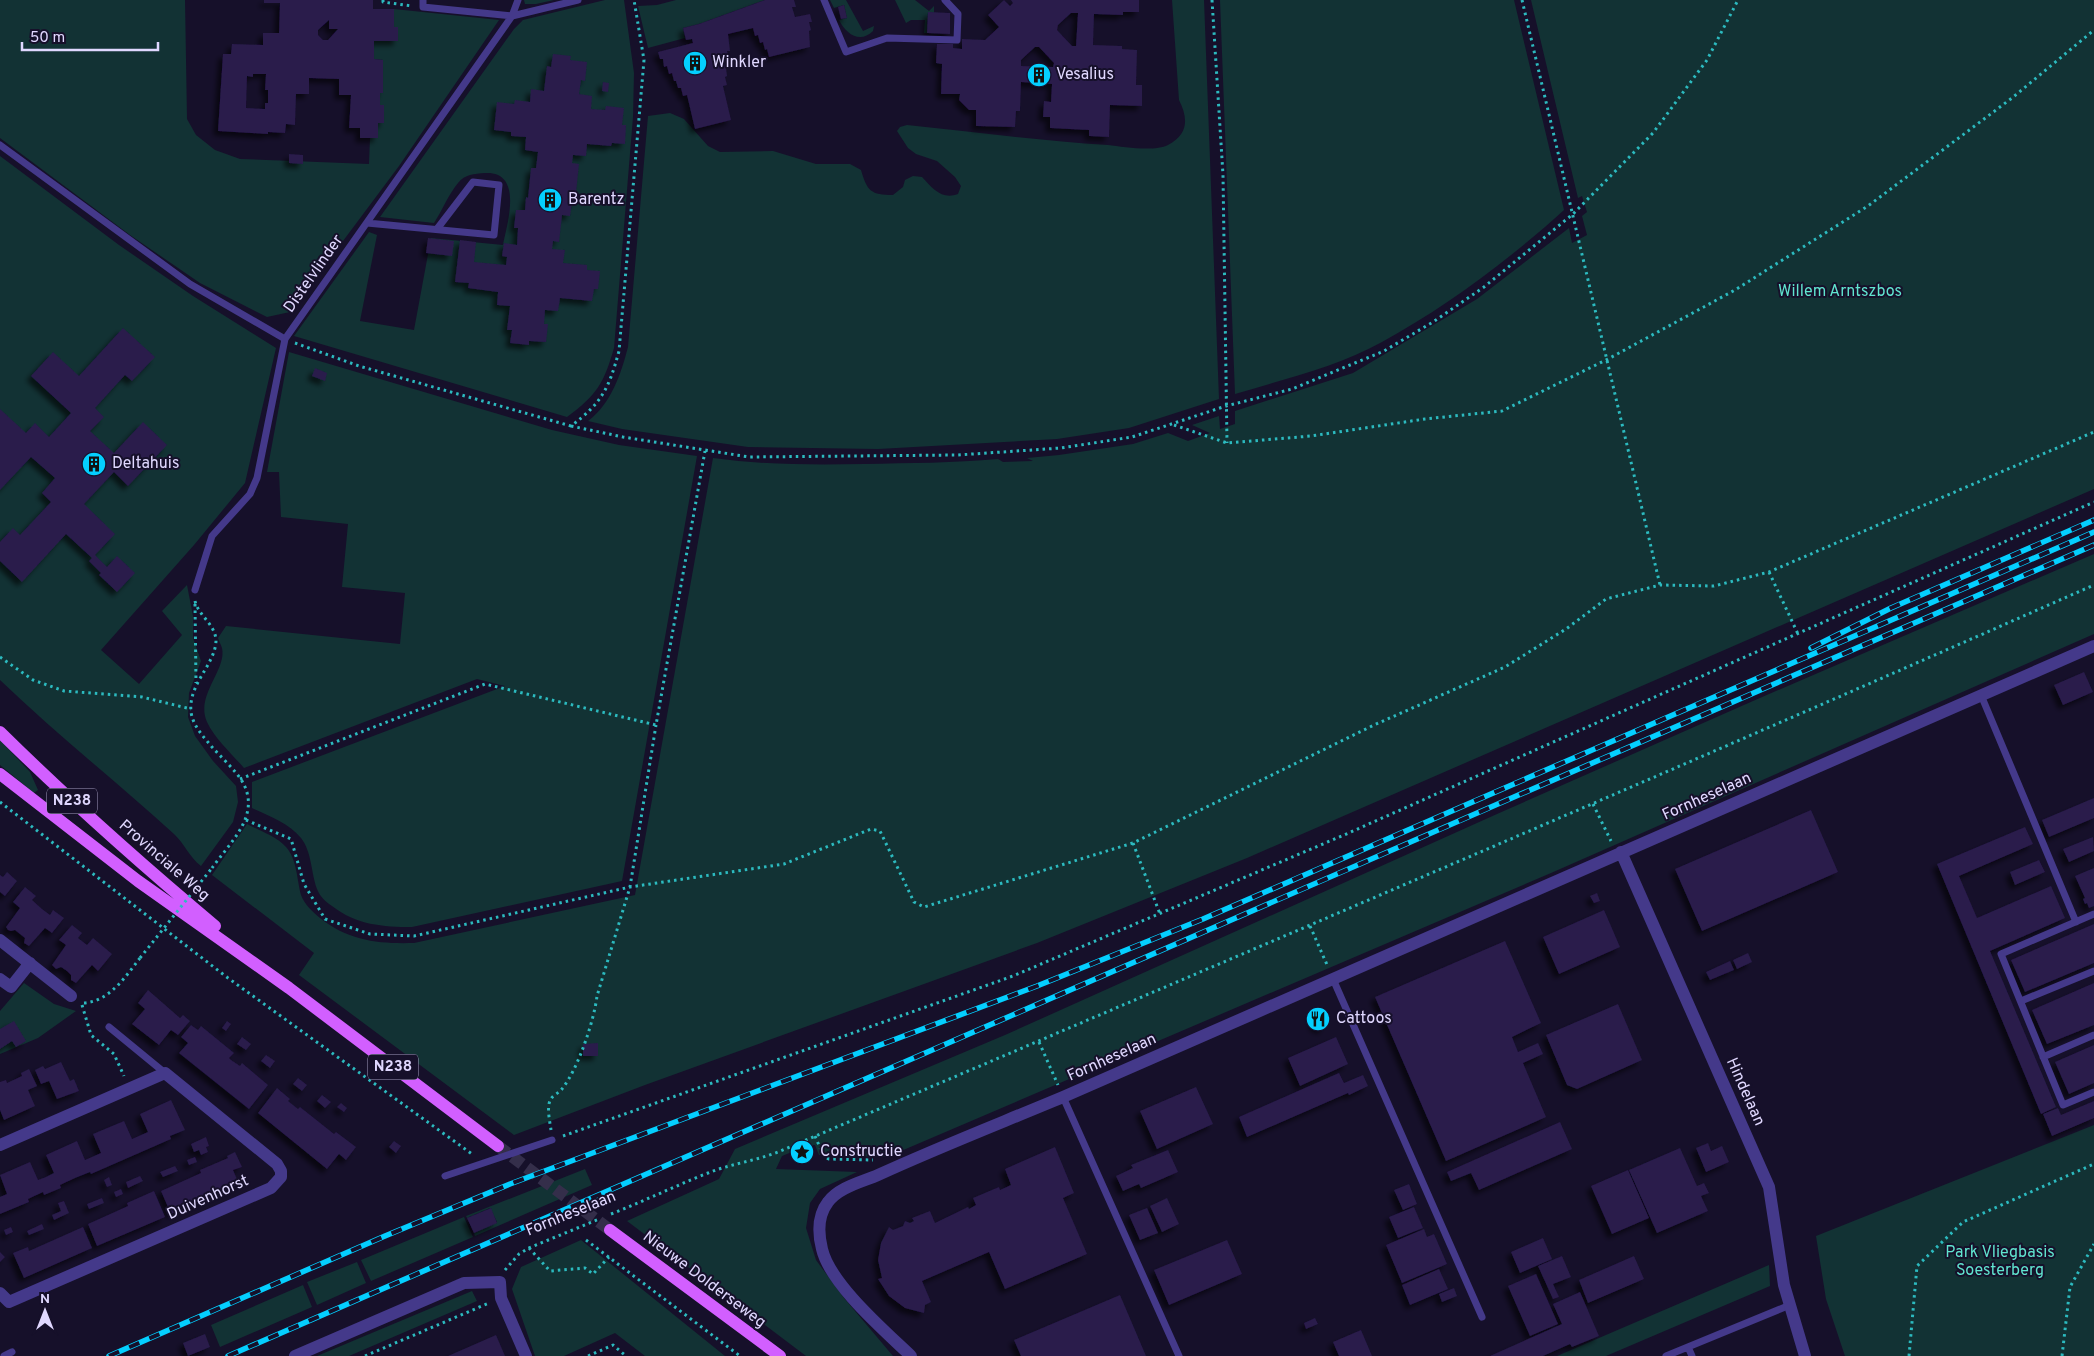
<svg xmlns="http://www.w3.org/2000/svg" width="2094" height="1356" viewBox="0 0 2094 1356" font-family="Overpass,sans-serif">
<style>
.green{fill:#123234}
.building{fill:#291b4b;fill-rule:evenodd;filter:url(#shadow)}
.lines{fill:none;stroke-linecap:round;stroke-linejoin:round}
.primary-tunnel{stroke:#342e4a;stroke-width:12;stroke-dasharray:12 6;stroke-linecap:butt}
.path{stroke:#2cbabf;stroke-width:3;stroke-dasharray:2.5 4;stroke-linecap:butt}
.service{stroke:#44398a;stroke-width:7}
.minor{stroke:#44398a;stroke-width:12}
.primary{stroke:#d25fff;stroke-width:12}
.rail-casing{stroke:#04cfff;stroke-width:5.5}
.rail{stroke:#16102a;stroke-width:4;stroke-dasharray:11;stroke-linecap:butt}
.path-bridge{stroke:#2cbabf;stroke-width:3;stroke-dasharray:2.5 4;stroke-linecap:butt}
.labels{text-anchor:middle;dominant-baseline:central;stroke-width:4;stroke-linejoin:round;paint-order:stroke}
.shield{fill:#16102a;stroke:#a39cbf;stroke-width:1}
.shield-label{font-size:15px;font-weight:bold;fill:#e0d8ff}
.poi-label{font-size:16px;fill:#e0d8ff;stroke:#16102a;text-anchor:start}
.street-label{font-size:16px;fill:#e0d8ff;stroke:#16102a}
.park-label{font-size:16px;fill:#60e4cf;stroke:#16102a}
</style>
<defs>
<filter id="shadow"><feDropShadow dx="-4.5" dy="4.5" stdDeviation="2.5" flood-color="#0009"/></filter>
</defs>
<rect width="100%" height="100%" fill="#16102a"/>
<!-- green -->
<path class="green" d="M0,0H185L187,119L196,135L215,150L240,159L369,164L370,138L378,123H384V106L380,105V93H383V60L374,59V41H398V27H394V9L499,20L399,166L290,312L267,317L200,283L130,235L0,138Z
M524,0H554L536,4H525Z
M605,0H624L634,73L633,117L614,348C604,383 597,395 567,417L294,336L369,232L377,235L360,321L414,330L431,238L503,245C507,224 524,171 485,173C474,174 465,174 458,183C448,195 442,211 434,223L380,217L514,29L523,20Z
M676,0H765L699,24L683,28L685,38L648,48L638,6L657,5Z
M830,0H846L863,31L874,26L873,31C860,44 846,34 839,20L847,18L844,5L834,8Z
M895,0H915L929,11L934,6V13H928L927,33H924L925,20H911L906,23Z
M1172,0H1204L1219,399L1129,428L1057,439L878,449L748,447L622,429L588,421C611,404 621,374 628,347L648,116L670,113L684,119L708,146L720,152L773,151L816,164H850L861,170C867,191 871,195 893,195L903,187L905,180L913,176L922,177C933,189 942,200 958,194L961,186L955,177L937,161L916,154L908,148L897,131L900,127L907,125C974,132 1041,141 1108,145C1124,147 1154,152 1168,145C1189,134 1188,118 1179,100Z
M1220,0H1514L1564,210C1510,259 1446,307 1382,342C1337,367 1284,379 1235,394Z
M1531,0H2094V489L1247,858L1037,943L645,1085L514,1135L299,975L314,953L212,875L247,824C260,831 276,836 286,847C297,859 297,880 301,895C304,904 313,912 320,918C349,941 379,944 414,943L635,895L713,458C764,465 815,465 865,464C910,463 954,463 998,459L1003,462L1033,461L1027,458L1059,455L1133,444L1168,433L1188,441L1210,433L1192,425L1219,416L1220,429L1235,424V411L1353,373L1477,299L1569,228L1572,243L1587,235L1582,216L1587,212L1582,196L1578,198Z
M0,156L119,245L193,296L276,348L245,483L194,545L101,650L139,684L182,635L162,611L187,585L193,616V638L201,661L189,693L188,717L195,736L213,761L236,786L238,802L233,822L201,866C189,857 185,844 174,834C117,782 56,734 0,680Z
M289,352L552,430L619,445L697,456L622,881L412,927C383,927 356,925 332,906C326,902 320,897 317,889C311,873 312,852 301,838C289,823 269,816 252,808V782L505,686L477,679L244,768C232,754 215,739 207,722C195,695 227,670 222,648C221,645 219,641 218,638L226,626L400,644L405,593L342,587L348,524L281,517L279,472H267Z
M2094,554V634L1551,873L887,1157L819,1155L815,1145H809L782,1156L776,1169L857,1172L820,1189L810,1203L806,1228L816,1260L844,1298L893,1356H806L627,1221L719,1179L735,1149L1005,1035L1497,814L1753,701Z
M0,740L30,772L38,790L34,793L0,765Z
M24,983L54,1004L76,1011L38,1038L0,1054V1011Z
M2094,1125V1356H1845L1826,1299L1816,1236Z
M585,1169L592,1185L475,1236L474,1233L497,1222L490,1208L467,1218L466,1216Z
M464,1217L473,1237L371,1281L361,1260Z
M581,1240L725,1356H645L615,1333L564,1356H535L512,1289L521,1267Z
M357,1262L366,1283L317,1305L307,1282Z
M1769,1265L1770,1286L1606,1356H1557Z
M303,1285L312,1307L220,1347L211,1325Z
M472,1291L477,1301L349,1356H317Z"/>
<!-- building -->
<path class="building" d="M264,0H373V9H394V27H398V41H374V59L383,60V93H380V105H384V123H378V138H360V128H349L351,95H339V79L309,78V94H296L295,125L286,124L285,133L268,132V134L218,131L223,54H231L232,44L263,45V33H279L280,3H264ZM329,20V29H338L328,40H323L318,35V30ZM253,74H266L265,90H268V103H265V109L246,108L247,76L253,77Z
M794,0L796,7H792L795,17L810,14L812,22H809L811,30L809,31L810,47L769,57L767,49L765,50L763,42L760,43L758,35L755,36L753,28L728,34L730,51H727L729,59L726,60L728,68H726L727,76L725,77L727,85L723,86L731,120L695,129L687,95L683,96L681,88H678L676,81H674L672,73L669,74L667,66L664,67L663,59H660L658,52L693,43L692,39L686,40L683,28L699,24L765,0Z
M1004,0L1010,6L1013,3L1011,0H1139V12H1123V15L1094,14L1093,45L1122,46V49L1137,50L1136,85H1142V106L1110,105L1109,137L1089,136V130L1050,128V117H1043L1044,101L1051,102L1052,84L1021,82L1020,111H1016L1015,127L976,126V110H969L959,100L960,94H941L942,64L936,63L937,44H953V48L962,49V39L985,40L999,27L988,15ZM1071,13H1078L1076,46H1072L1057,30L1058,25ZM1035,47H1039L1054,63L1053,67L1021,66V60Z
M844,5L847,18L841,19L838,7Z
M928,12L950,13V34L927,33Z
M553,54L571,56L570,60L587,62L585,81L581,80L579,94L592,96L591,109L605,110L606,106L624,108L622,125H626L625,144L612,143L611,146L587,144L586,156L573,155L572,163L579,164L575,202H572L570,216L562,215L559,242L553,241L552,249L565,250L563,263L587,265V270L600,271L598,289H594L592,301L560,298L558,311L545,310L544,324H548L546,342L529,341V345L510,343L512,330H507L510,306L497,305L498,292L468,288L469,283L455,282L460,240L476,242L474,262L506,265L507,257L502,256L504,243L517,245L518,228H514L516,210H525L526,197L528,198L531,168H536L538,152L525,150L526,137L511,136V132L494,130L497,102L514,104L515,100L530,102L531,89L544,91L547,66L551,67Z
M603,82L609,83L608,92L602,91Z
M289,154L303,155V164L289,163Z
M428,238L454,241L452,256L426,253Z
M123,328L155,357L132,381L125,375L95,408L104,417L90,431L114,453L143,422L167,445L128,486L114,472L84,504L115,534L95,555L107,567L117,556L135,573L117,592L99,575L101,573L89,561L92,558L66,534L22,582L0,561V542L13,528L20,535L51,502L42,493L55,478L31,457L0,490V409L26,433L35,423L49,437L71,413L31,376L53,352L79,376Z
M315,368L327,373L325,381L312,376Z
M2084,672L2093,692L2063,705L2054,685Z
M2094,798V818L2049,837L2042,820Z
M1811,810L1838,872L1702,931L1675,869Z
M2025,827L2033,844L1959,876L1977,918L2051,886L2065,918L1990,951L2056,1107L2041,1114L1937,864Z
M2093,837L2094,851L2069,862L2063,849Z
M2039,860L2045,872L2015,885L2010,872Z
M2094,868V906L2089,908L2087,903L2085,904L2083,899L2085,898L2075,876Z
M7,872L17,881L5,896L0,892V875L3,877Z
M25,887L36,896L32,900L42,909L50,915L53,910L64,918L52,933L45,928L29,946L24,943L25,938L15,930L11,931L8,930L6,927L20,908L13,902Z
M1597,893L1600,901L1594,903L1590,896Z
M1604,910L1620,947L1559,974L1543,937Z
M2094,924V963L2025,992L2011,960Z
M72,925L82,933L78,938L87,945L93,938L112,954L98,971L92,965L76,983L71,980V975L67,971L61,967L56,969L52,965L66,945L59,940Z
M1505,941L1541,1023L1512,1037L1518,1052L1538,1043L1543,1054L1523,1063L1546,1117L1446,1161L1375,997Z
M1748,953L1752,962L1737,969L1733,960Z
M1730,961L1734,970L1710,980L1706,972Z
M2094,983V1025L2047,1044L2032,1010Z
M148,990L180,1018L183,1015L190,1021L178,1035L171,1030L159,1045L132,1024L145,1009L138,1003Z
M1618,1004L1642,1060L1577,1089L1567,1085L1546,1035Z
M1315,1010L1329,1018L1322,1030L1313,1025L1316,1020L1311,1018Z
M14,1021L26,1041L16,1047L12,1041L0,1049V1029Z
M227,1021L231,1024L226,1031L222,1028Z
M191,1025L198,1030L201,1026L234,1053L229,1058L231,1060L240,1066L242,1063L268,1085L249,1109L179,1053L188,1043L181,1037Z
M242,1037L251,1044L246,1050L237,1044Z
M1336,1037L1348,1064L1300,1086L1288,1058Z
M598,1043V1056H583V1044Z
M2094,1045V1083L2069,1094L2055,1062Z
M266,1055L275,1061L270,1068L261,1061Z
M61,1062L70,1081L74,1079L79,1091L57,1099L49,1081L41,1084L35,1070L43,1066L45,1069Z
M29,1069L37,1086L28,1090L35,1106L4,1120L0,1110V1082L6,1080L7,1083L22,1076L21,1073Z
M1339,1073L1344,1083L1363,1075L1368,1086L1349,1095L1348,1093L1247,1137L1239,1117Z
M298,1078L307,1085L302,1091L293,1084Z
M1196,1087L1213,1124L1157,1149L1140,1111Z
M277,1088L290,1099L288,1101L298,1109L300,1107L334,1134L336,1132L356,1147L346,1160L339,1154L327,1169L258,1113Z
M322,1095L331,1102L325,1108L317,1101Z
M171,1100L185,1130L170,1136L171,1139L91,1174L90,1172L75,1178L60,1185L61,1188L44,1195L43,1192L28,1199L29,1202L0,1214V1197L7,1194L0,1175L30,1162L38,1180L46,1177L54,1173L46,1155L77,1141L85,1160L101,1153L93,1134L124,1121L132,1139L148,1132L140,1114Z
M2094,1101V1118L2052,1136L2043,1114L2058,1108L2061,1115Z
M341,1103L347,1108L344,1112L337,1107Z
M1560,1122L1572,1149L1479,1190L1471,1173L1451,1181L1447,1172Z
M206,1137L209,1146L206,1147L208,1152L201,1155L199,1150L194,1152L191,1144Z
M394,1141L401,1146L396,1153L389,1147Z
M1708,1143L1711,1151L1722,1146L1729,1162L1706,1172L1696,1148Z
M1055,1147L1074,1193L1063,1198L1087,1254L1005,1289L989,1252L922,1281L931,1302L925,1305L924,1313L905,1308L889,1296L878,1279L882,1278L878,1260L881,1243L889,1227L893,1230L903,1226L905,1221L910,1223L914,1221L912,1218L930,1211L935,1223L968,1207L969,1209L976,1205L973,1198L999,1187L1000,1190L1011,1185L1005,1169Z
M1680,1148L1697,1186L1704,1183L1709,1193L1701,1196L1708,1211L1657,1233L1629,1170Z
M1168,1150L1178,1172L1141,1188L1139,1184L1123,1191L1116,1176L1133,1168L1131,1165Z
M235,1152L242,1167L233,1170L239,1184L171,1214L161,1191L201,1173L200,1170L228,1158L227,1156Z
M195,1157L197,1162L189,1165L187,1160Z
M175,1166L178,1171L163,1177L160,1172Z
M1628,1170L1649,1218L1612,1234L1591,1186Z
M140,1176L143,1181L128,1188L126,1182Z
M109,1177L112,1185L107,1187L104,1180Z
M1409,1184L1417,1204L1403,1210L1394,1190Z
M121,1189L123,1194L116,1197L114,1192Z
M154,1191L165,1217L97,1246L88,1224L128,1206L127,1203Z
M102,1198L104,1203L89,1209L87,1204Z
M1167,1198L1179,1224L1162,1232L1150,1206Z
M64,1201L69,1213L54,1220L52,1215L61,1211L58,1203Z
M1414,1207L1423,1228L1398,1238L1389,1217Z
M491,1208L497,1223L474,1233L467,1218Z
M1147,1208L1158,1233L1140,1240L1129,1215Z
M42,1224L44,1229L29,1235L27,1231Z
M11,1227L13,1232L6,1235L4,1230Z
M83,1227L92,1248L24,1278L13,1253L28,1247L29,1251Z
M1424,1229L1427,1237L1434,1234L1447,1264L1402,1283L1386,1245Z
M1543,1238L1552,1259L1520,1273L1511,1252Z
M1227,1240L1242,1274L1169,1305L1154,1270Z
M0,1252L5,1257L0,1262Z
M1562,1256L1571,1277L1553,1284L1559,1297L1553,1299L1538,1266Z
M1634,1256L1644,1279L1588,1303L1579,1280Z
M1439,1269L1448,1289L1410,1305L1402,1285Z
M1536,1274L1558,1324L1530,1336L1508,1286Z
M1454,1288L1457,1296L1442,1302L1439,1294Z
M1580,1292L1599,1336L1572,1347L1570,1344L1543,1356H1490L1562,1324L1553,1304Z
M1120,1295L1146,1356H1021L1014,1340Z
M1315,1318L1318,1324L1306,1329L1304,1323Z
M1361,1330L1372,1356H1339L1333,1342Z
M205,1334L210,1347L188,1356L183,1343Z
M496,1335L505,1356H448Z"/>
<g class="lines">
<!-- primary-tunnel -->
<path class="primary-tunnel" d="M498,1146L610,1230"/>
<!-- path -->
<path class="path" d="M383,0V2L412,6
M1212,0L1223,175L1227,443
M1522,0L1660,585
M295,343L359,366L571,426C602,403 609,388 619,351L644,60L634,0
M1174,425L1227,443L1311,436L1425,419L1502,411L1608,359L1735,290L1868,206L2012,98L2094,30
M571,426L623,437L749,457L958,455L1061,448L1132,437L1226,406L1292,389L1384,351L1433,322L1484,287L1573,214L1653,133L1707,60L1738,0
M1769,572L1798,634
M195,601C198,615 216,625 216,641C215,665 188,684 191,712C193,726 203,736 212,747C221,757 232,767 240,778C264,813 231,841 212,868
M195,604L196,683
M0,657L33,680L64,691L142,697L191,709
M240,779L485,684L656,725L705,451
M0,802L228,978L472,1154
M1593,804L1611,841
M246,820L291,839L304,884L325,919L370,934L414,936L630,887L784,864L871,829L880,831L914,902L924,907L1133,843L1374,725L1505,667L1566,629L1606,599L1660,585L1714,586L1769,572L2094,432
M1133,843L1160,914
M1310,926L1328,967
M84,1003C110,1001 126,976 140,958
M82,1005L91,1035L114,1054L124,1076
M1039,1042L1058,1085
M551,1130C550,1122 546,1106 551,1099C553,1095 559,1093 562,1089C578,1069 594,1021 597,996L630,887L656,725
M563,1136L1013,976L1344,835L2094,502
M815,1136L824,1157L829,1159L873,1160
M611,1214C644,1201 675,1186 708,1173C730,1164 755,1161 778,1152C1217,965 1657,778 2094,585
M586,1240L740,1356
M529,1248L550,1271L585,1268L593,1274L609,1257
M505,1270L519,1254L529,1248L599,1219
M365,1356L489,1303
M588,1356L613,1345L626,1356
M1909,1356L1917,1266L1963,1222L2094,1164
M2062,1356L2070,1287L2094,1244"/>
<!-- service -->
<path class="service" d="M423,0V7L512,16L578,0
M824,0L846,52L887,38L957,40L958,14L945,0
M0,145L190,284L285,339
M367,223L494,235L499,185L473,182L437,229
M195,590L212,536L250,494L257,478L285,339L512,16L518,0
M1981,695L2076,922
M2094,914L2001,954L2063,1105L2094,1092
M1333,979L1482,1317
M2021,1001L2094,971
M109,1027L165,1073
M2043,1057L2094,1035
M1063,1097L1179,1356
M445,1176L552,1140
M1688,1347L1692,1356
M4,1356L12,1352
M1666,1356L1790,1305"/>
<!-- minor -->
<path class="minor" d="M1621,852L1769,1187L1784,1285L1805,1356
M0,940L71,996
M0,979L11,987L30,963
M0,1145L165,1073L277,1164L281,1171V1177L271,1188L9,1302L0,1293
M295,1356L464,1283L500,1282L501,1298L526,1356
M911,1356C885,1331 830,1284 822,1249C818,1233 818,1215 828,1202C839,1187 862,1182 878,1175C939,1147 1001,1123 1063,1097L2094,646"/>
<!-- primary -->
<path class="primary" d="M0,732C69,800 141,864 215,926
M0,774L138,881L289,988L498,1146
M610,1230L780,1356"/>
<!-- rail casing -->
<g class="rail-casing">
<path id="rail" d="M1811,648L1891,608L2094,520
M109,1356L385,1236L510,1184L1037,986L1203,919L2094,532
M228,1356L2094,545"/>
</g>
<!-- rail -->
<use href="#rail" class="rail"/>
<!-- path-bridge -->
<path class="path-bridge" d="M140,958L212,868"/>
</g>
<!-- icons -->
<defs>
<g id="building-disc" transform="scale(1.25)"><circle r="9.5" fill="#04cfff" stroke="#16102a"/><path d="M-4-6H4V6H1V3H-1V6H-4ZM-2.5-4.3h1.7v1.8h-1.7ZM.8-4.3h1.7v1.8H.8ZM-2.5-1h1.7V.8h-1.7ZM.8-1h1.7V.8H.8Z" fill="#111"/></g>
<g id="restaurant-disc" transform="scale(1.25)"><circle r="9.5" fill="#04cfff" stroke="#16102a"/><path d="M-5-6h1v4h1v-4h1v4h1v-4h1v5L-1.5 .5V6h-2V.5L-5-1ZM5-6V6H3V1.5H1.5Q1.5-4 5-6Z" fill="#111"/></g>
<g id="sight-disc" transform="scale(1.25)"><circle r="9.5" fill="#04cfff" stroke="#16102a"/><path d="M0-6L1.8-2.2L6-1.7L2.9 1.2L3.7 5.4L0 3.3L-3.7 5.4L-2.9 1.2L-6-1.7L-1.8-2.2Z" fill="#111"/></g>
</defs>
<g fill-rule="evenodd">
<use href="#building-disc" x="695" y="63"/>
<use href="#building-disc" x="1039" y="75"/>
<use href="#building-disc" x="550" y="200"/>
<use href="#building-disc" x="94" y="464"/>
<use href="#restaurant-disc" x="1318" y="1019"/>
<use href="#sight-disc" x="802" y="1152"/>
</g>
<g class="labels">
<!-- shield labels -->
<g class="shield">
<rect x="47" y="788.5" width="50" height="25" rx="4"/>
<rect x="368" y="1054.5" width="50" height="25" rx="4"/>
</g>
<g class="shield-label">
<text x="72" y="801">N238</text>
<text x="393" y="1067">N238</text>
</g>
<!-- poi labels -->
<g class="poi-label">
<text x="712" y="63">Winkler</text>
<text x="1056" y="75">Vesalius</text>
<text x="568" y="200">Barentz</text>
<text x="112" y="464">Deltahuis</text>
<text x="1336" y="1019">Cattoos</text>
<text x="820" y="1152">Constructie</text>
</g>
<!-- street labels -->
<g class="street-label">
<text transform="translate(314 274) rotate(-55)">Distelvlinder</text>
<text transform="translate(1707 797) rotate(-24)">Fornheselaan</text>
<text transform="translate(164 861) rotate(41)">Provinciale Weg</text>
<text transform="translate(1112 1058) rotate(-24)">Fornheselaan</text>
<text transform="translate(1745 1092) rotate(66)">Hindelaan</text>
<text transform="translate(208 1198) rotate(-24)">Duivenhorst</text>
<text transform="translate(571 1214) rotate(-22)">Fornheselaan</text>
<text transform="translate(704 1280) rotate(37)">Nieuwe Dolderseweg</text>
</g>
<!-- park labels -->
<g class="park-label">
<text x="1840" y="292">Willem Arntszbos</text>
<text x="2000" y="1253">Park Vliegbasis<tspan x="2000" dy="18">Soesterberg</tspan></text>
</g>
</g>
<!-- north arrow -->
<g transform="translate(45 1311)" stroke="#16102a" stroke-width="4" paint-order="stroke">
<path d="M0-4L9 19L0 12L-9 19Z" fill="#e0d8ff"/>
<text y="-8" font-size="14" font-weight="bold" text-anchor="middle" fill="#e0d8ff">N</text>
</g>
<!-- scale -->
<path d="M22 42v8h136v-8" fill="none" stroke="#e0d8ff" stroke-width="2.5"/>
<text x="30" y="42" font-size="15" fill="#e0d8ff" stroke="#16102a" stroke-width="4" paint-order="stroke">50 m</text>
</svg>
